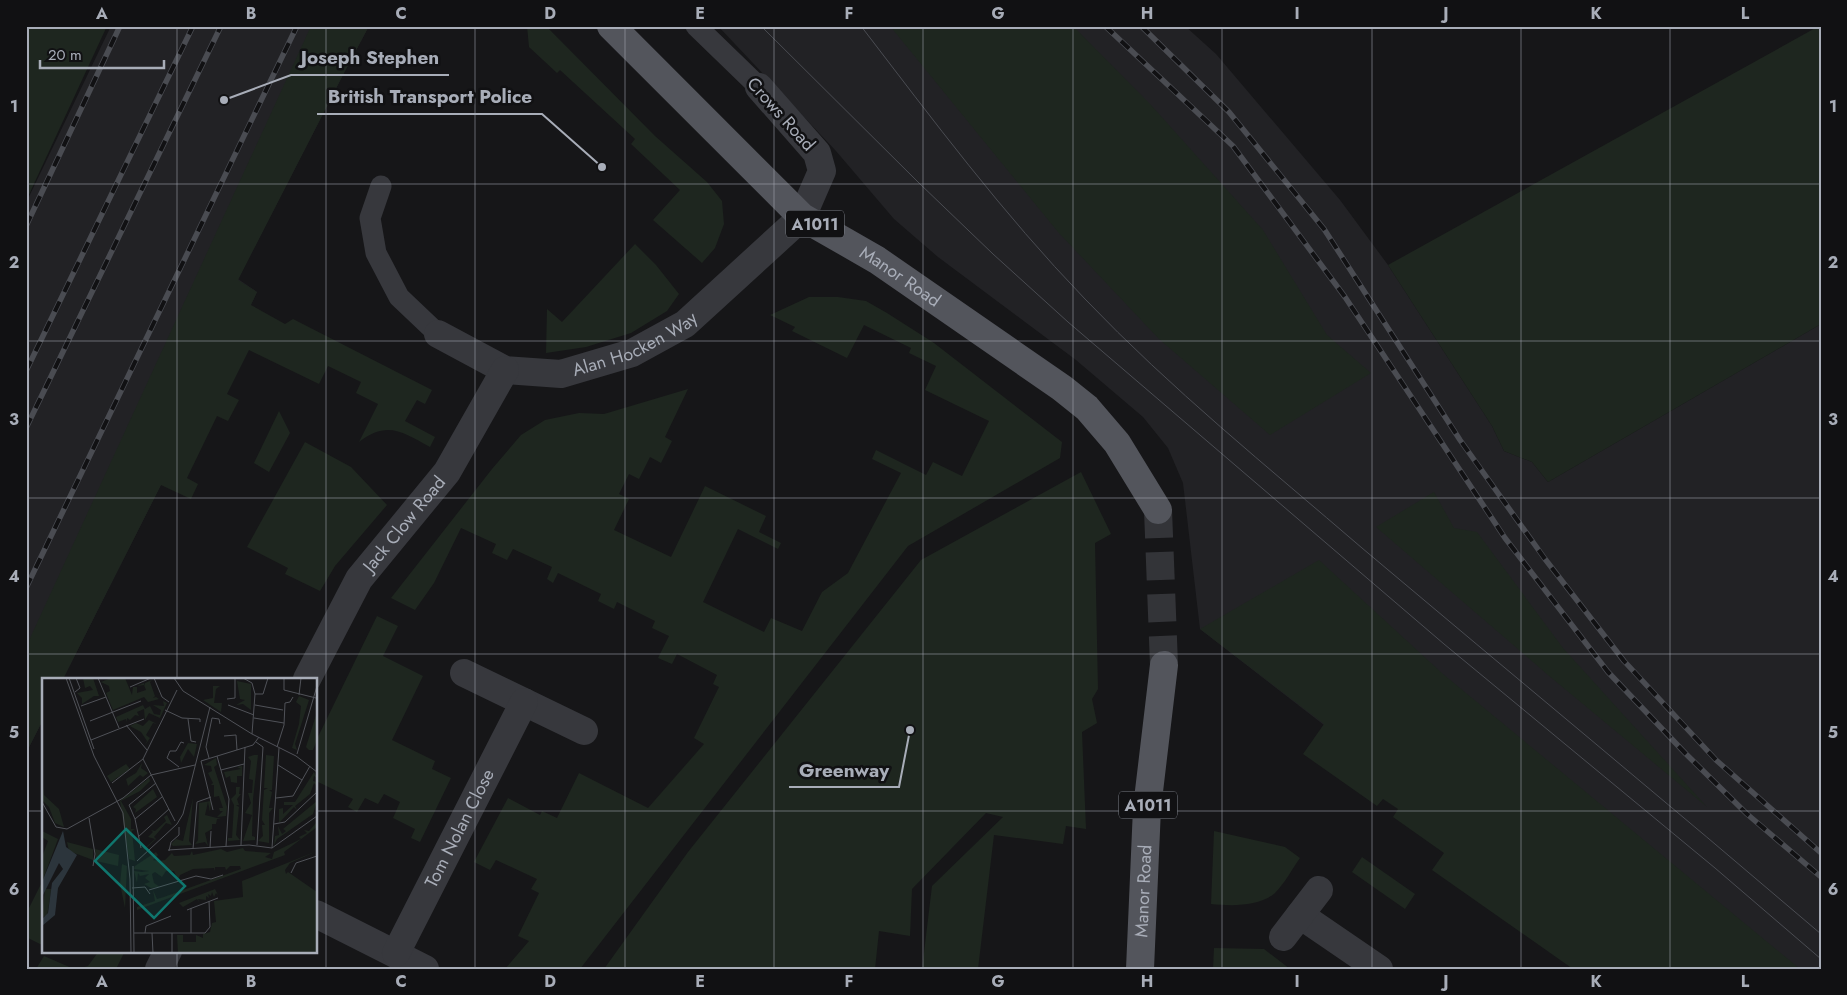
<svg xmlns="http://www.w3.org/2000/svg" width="1847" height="995" viewBox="0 0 1847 995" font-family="Jost,sans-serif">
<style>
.built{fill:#222225}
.green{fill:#1e261f}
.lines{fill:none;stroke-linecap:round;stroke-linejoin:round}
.primary-tunnel{stroke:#333438;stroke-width:28;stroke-dasharray:28 14;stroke-linecap:butt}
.lane{stroke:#37383d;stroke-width:21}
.street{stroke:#37383d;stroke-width:28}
.primary{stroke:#53555c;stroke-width:28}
.tram{stroke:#4a4c52;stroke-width:1}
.rail-casing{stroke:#4a4c52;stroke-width:5.5}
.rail{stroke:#111113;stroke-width:4;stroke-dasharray:11;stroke-linecap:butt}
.grid{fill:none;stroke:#a8adb8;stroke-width:1;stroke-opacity:0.55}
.labels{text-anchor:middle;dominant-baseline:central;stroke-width:5;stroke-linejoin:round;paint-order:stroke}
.shield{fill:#111113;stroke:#7b7e86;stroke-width:1}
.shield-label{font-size:16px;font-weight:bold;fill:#a8adb8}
.street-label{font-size:18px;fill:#a8adb8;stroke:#111113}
.inset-road{fill:none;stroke:#505258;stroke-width:1}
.view{fill:#0f766e;fill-opacity:0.15;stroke:#0f766e;stroke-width:2.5}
.inset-edge{fill:none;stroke:#a8adb8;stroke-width:2.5}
.leader{fill:none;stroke:#a8adb8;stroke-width:2}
.callout-dot{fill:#a8adb8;stroke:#111113;stroke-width:2}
.callout-label{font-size:19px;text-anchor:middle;font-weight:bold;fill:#a8adb8;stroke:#111113;stroke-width:5;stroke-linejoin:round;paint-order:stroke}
.neatline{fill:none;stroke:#a8adb8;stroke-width:2}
.grid-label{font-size:16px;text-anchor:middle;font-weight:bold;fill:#a8adb8}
</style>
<rect width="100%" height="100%" fill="#161618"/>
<!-- built -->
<path class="built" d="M111,26H369L345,71L238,279L257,292L230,348L63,679H44V718L26,753V203Z
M718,26H1185L1216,54L1340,200L1388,265L1492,426L1504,451L1532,462L1548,482L1821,324V969H1674L1324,725L1200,629L1183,483L1168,448L1143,417L1076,360L938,257L894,219L836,151Z"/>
<!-- green -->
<path class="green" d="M28,26H107L26,201V29Z
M311,26H369L345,71L238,280L257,292L251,305L285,324L293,319L432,390L425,404L417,400L405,421L435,437L430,447C403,432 387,420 359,442L378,404L356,393L361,382L328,366L319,384L249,350L227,394L239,400L228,421L217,416L187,478L198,484L191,499L161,485L63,679H44V718L26,753V647Z
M527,26H546L655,136L707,182L722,201L724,224L715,248L702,263L653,220L680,190L631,144L635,139L560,70L557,73L529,47Z
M890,26H1073L1151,105L1263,230L1327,335L1371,373L1270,435L1159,339L1058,232Z
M1819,26H1821V324L1548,482L1532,462L1504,451L1492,426L1388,265Z
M635,244L656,265L679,294L667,311L631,333L586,347L546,353L547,309L562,322Z
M809,297H838L866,301L887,313L934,343L1062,442L1060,458L908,546L580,969H505L529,941L518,936L539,893L531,889L537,879L496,860L490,870L474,862L508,798L540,815L542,811L557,818L579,773L648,808L704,744L694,738L719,687L713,684L717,675L677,654L672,664L658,658L669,636L652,628L655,621L617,602L614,609L598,601L601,594L558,573L553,583L547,579L552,567L513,549L507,560L492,553L496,544L461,528L434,583L415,610L391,598L492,469L521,435L545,420L579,413L604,414L688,389L665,437L672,441L661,463L650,457L639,479L629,474L619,494L629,499L614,530L671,557L705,486L766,516L759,532L781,543L778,549L738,529L703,602L764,632L771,618L802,631L822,592L848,573L901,473L872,459L876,450L926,475L933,462L962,476L989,421L925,390L936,366L909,353L911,348L864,325L847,358L792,331L795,327L770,315Z
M279,411L290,433L269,472L254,463Z
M305,442L351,467L387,505L335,566L320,591L285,574L288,568L247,547Z
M1081,472L1111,534L1095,543L1098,689L1092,699L1097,723L1082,732L1086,829L1066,826L1063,844L994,835L978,969H922L932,886L1003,817L986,813L912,889L910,936L879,931L875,969H604L688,852L921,560Z
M1434,492L1454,528L1477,532L1563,648L1707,807L1548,675L1376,527Z
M1319,560L1443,674L1800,969H1573L1432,870L1444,853L1393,817L1398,809L1383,799L1377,806L1303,754L1324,724L1200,629Z
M377,616L398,626L383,656L423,676L392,740L435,761L432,769L451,778L420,842L411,838L415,829L393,818L400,802L384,794L378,804L365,798L357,812L348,807L353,799L316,781V741Z
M1214,831L1285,847L1300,858C1292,869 1285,883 1275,893C1259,907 1231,906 1211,904Z
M1362,857L1415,894L1405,909L1352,872Z
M44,878V946L26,937L28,932L26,931V914Z
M1214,948L1264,949L1290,969H1213Z
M99,951H125L116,969H76L88,966Z
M44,956L74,969H36Z"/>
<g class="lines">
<!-- primary-tunnel -->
<path class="primary-tunnel" d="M1158,510L1164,665"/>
<!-- lane -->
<path class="lane" d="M696,26L759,87
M381,186L370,218L376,253L399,297L438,334"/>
<!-- street -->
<g class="street">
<path id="s1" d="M438,334L505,370L561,374L632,353L685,324L802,217L822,171L817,153L759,87"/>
<path d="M464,673L584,731"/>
<path id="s2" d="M307,679L359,579L447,472L505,370"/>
<path d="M316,914L425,969"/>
<path d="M1300,915L1379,969"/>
<path d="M1283,937L1319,890"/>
<path id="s3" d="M396,953L524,702"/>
<path d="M159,969L168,951"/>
</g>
<!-- primary -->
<g class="primary">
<path id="s4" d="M611,26L802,217L877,260L1062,388L1087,408L1117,443L1158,510"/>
<path id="s5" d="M1140,969L1147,808L1164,665"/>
</g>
<!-- tram -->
<path class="tram" d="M761,26L919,183L993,254L1068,322L1444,644L1715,868L1821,959
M861,26C933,120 1003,214 1085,299C1171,389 1268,467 1362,548C1515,677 1669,804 1821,934"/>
<!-- rail casing -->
<g class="rail-casing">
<path id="rail" d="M1105,26L1233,146L1345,297L1505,538L1608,672L1686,754L1747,814L1821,877
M1141,26L1229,112L1324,229L1460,440L1545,559L1624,661L1716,760L1821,853
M26,226L120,26
M26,371L193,26
M26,428L221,26
M26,588L297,26"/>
</g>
<!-- rail -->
<use href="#rail" class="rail"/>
</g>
<!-- grid -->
<path class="grid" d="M177,26V679M326,26V969M475,26V969M625,26V969M774,26V969M923,26V969M1073,26V969M1222,26V969M1372,26V969M1521,26V969M1670,26V969M26,184H1821M26,341H1821M26,498H1821M26,654H1821M26,811H44M316,811H1821M177,951V969"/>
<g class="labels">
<!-- shield labels -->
<g class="shield">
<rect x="786" y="210.5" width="58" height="27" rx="4"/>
<rect x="1119" y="791.5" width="58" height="27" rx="4"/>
</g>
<g class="shield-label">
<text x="815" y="224">A1011</text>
<text x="1148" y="805">A1011</text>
</g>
<!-- street labels -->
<g class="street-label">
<text transform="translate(781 114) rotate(48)">Crows Road</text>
<text stroke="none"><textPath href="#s4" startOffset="385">Manor Road</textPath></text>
<text stroke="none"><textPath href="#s1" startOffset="212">Alan Hocken Way</textPath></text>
<text stroke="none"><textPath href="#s2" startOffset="184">Jack Clow Road</textPath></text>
<text stroke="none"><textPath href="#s3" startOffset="140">Tom Nolan Close</textPath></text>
<text stroke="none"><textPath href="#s5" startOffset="78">Manor Road</textPath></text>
</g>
</g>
<!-- overview -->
<g transform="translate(42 678)">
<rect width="275" height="275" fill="#161618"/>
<path d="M41,0H51L57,18H60H52L40,26V20L35,15L51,12L48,8L43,10ZM69,0H83L90,17L91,9H95V15L104,12L102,7L95,8L102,5L103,8V5L110,2L108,4L113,18L111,20L114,19L117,21L106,24L102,19L71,32L64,15L68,13L67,8L59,4ZM195,3L209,6V32L201,26L194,27L203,22L198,21ZM171,8H178L174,11L172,25H180L179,34L161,22L171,20ZM257,18L267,22L253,66L255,72L250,70L257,46L259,28L254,24ZM121,23L125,25L118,40L107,35L103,42L102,31L95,34L97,38L93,37L88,42L85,40V44L84,41L76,44L74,39L101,27L103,31L108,28L112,36L118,37L119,32L111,27L122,28ZM275,34V62L271,72H267L264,69ZM107,42L115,46L111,45L104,57L108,60L103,67L105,63L99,54L88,48L94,45L101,48ZM146,65L155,66L152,79L146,71L139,85L138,79ZM212,77H216L211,121L210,158L213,159V162L201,163L210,137L203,135L209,125L206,115H210L211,102L207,101L209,83L206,79ZM224,77L232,78L230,112H227L230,114L227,130H231L227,135V165L216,163L221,158L220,147H223L220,142L222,112L226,110H222ZM174,80L175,87L172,89L185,129L184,138L175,139L181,133H178L177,130H181L177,118L172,119V107H169L171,105L166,95L170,93L169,88L162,87ZM100,85L99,90L106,95L101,99L98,97L86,108L84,101L94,95ZM84,86L88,91L69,104L65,98ZM200,88V98H195V105L189,104L188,98L184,100L182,94L199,91L195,89ZM272,94L275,100L272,98L271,103L275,104V108L272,105L268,116L253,128L255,132L252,129L237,145V131L241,130V136L251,127H242V124H253ZM0,99L2,117L17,131L22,149L13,145L7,129L0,122ZM107,100L108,103L98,113L79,123L89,141V151H93L90,153L93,183L87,181L78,123ZM194,109H198L197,116H199L195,121L197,127H194L197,129L194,157L198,162L186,163V160H190L192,127L189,121L194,116ZM111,111L115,119L93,135L94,131L91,129ZM151,120L147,163L150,167L131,168L129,166L134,161L141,163ZM169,123L168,134L166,124L163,137L179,141H175L174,146H170V151L163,155L166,168L163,164L153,166L156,162L157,125ZM275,123L271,136L235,161L232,167L233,158L237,157L236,148L240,156L244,153L241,151ZM125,137L130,147L124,145L112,159L114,161L102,172L100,168L103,170L113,161L106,159L111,154L109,152L113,153L124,143L122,139ZM274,145L275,149L242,174L243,177L95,232V229L113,223L111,212L115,221L122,219L199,191L198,188H188L184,192L183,189H173V193L172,190L151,191L138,197L136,202L132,193H124L120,199L113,194L110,196L112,205L118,209L109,210L102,206L108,204L103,200L107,196L98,198L96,195L95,205L92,193L100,194L107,193L92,191L93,188L114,174L116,177L111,182L117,183L123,182L130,175L132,178L148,177L150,173L151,177L179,171L185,174L201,170L203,173L229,175L223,179L230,181L232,174L259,161L257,159L265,155L262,152L267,153ZM0,153L16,161L0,204V179L6,163L0,159ZM25,164L51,171V182L27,173ZM53,171L77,177L76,188L54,183ZM275,173L248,185L243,192L244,196L246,194L275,214V275H136L135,257H141V264H154V257L161,260V256L168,254L170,245L174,244L172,223L201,219L200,203ZM80,186L85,188L83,230L78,206ZM3,211H9L8,220L5,238L0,239ZM173,211L176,217L174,215L172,219L170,214L169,218L166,216L167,220L164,218V222L156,221L157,224L155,221L141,229L137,225Z" fill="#1e261f"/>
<path d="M21,153L24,169L35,177L16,210L13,237L0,248V241L6,235L10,205L21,191L17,185L0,219V204Z" fill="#2c353c"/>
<path class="inset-road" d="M24,0L52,78L81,135L88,201L89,275M27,0L52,71M56,0L77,50M112,0L120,19L127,24M132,0L141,13L210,56L254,78L275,94M144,0H162M201,0L210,5L213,16L210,56M242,0V12L274,20M88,9L109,0M33,14L38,10L34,0M213,16H221L226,0M257,17L259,0M185,21L193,20V0M186,27L212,37M213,27L241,32M39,28L64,19M123,32L140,40L158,41V44M212,40L242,45M146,41L149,63L154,64M48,43L99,23M84,47L105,72M182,58L194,57L195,72M49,62L102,41M214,64L221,69L215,167M235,69L242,47L243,25L248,24L251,19M255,76L275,8M175,78L187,121L184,168M167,80L164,69L170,40L177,41L178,46M236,87L260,102M137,89L125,80L128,73H134L139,64L142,65M179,92L202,86M70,105L101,81M234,120L251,118L268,88M0,124L14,149L25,151L81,120L109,97L153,87M171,132L159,83L211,67L217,59M47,140L53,176L51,188M93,141L120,119M133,143L101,81L135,12M232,146L243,144L275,114M96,159L127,131M199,167L203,69M99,170L93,141L87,127L114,105M168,170L169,153M230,170L237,70M151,171L155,124L169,119M126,172L207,167L230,170L275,138M127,173L129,164L137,157V149M95,183L135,146L141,136L168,29M91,188L92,275M249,195L254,185L275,178M90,210L103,209L108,216M107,212L154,198L169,201L181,197M145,232L176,220M92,255H163L168,249L167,223M103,255L104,248L129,238M110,255L111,275M130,255V275M149,255V230"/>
<path class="view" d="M84,151L143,208L112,240L53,183Z"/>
<rect width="275" height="275" class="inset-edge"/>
</g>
<!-- callouts -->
<path class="leader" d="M224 100L291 75H449M602 167L542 114H317M910 730L899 787H789"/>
<g class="callout-dot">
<circle cx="224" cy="100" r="5"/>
<circle cx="602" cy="167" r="5"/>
<circle cx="910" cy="730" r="5"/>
</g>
<g class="callout-label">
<text x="370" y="64">Joseph Stephen</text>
<text x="430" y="103">British Transport Police</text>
<text x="844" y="777">Greenway</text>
</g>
<!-- border -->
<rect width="1847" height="995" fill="none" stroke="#111113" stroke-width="55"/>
<!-- scale -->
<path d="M40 60v8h124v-8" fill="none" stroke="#a8adb8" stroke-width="2.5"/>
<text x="48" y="60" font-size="15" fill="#a8adb8" stroke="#111113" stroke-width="4" paint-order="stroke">20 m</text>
<rect x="28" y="28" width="1792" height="940" class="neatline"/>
<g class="grid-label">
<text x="102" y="19">A</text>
<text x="251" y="19">B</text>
<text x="401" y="19">C</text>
<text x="550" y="19">D</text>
<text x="700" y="19">E</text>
<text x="849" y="19">F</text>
<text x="998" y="19">G</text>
<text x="1147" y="19">H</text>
<text x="1297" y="19">I</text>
<text x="1446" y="19">J</text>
<text x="1596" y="19">K</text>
<text x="1745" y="19">L</text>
<text x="14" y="112">1</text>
<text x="1833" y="112">1</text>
<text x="14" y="268">2</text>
<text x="1833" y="268">2</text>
<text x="14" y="425">3</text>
<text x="1833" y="425">3</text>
<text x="14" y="582">4</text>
<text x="1833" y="582">4</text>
<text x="14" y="738">5</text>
<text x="1833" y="738">5</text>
<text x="14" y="895">6</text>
<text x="1833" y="895">6</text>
<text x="102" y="987">A</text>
<text x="251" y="987">B</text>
<text x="401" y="987">C</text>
<text x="550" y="987">D</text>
<text x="700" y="987">E</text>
<text x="849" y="987">F</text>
<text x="998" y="987">G</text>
<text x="1147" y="987">H</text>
<text x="1297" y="987">I</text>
<text x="1446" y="987">J</text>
<text x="1596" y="987">K</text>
<text x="1745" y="987">L</text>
</g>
</svg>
